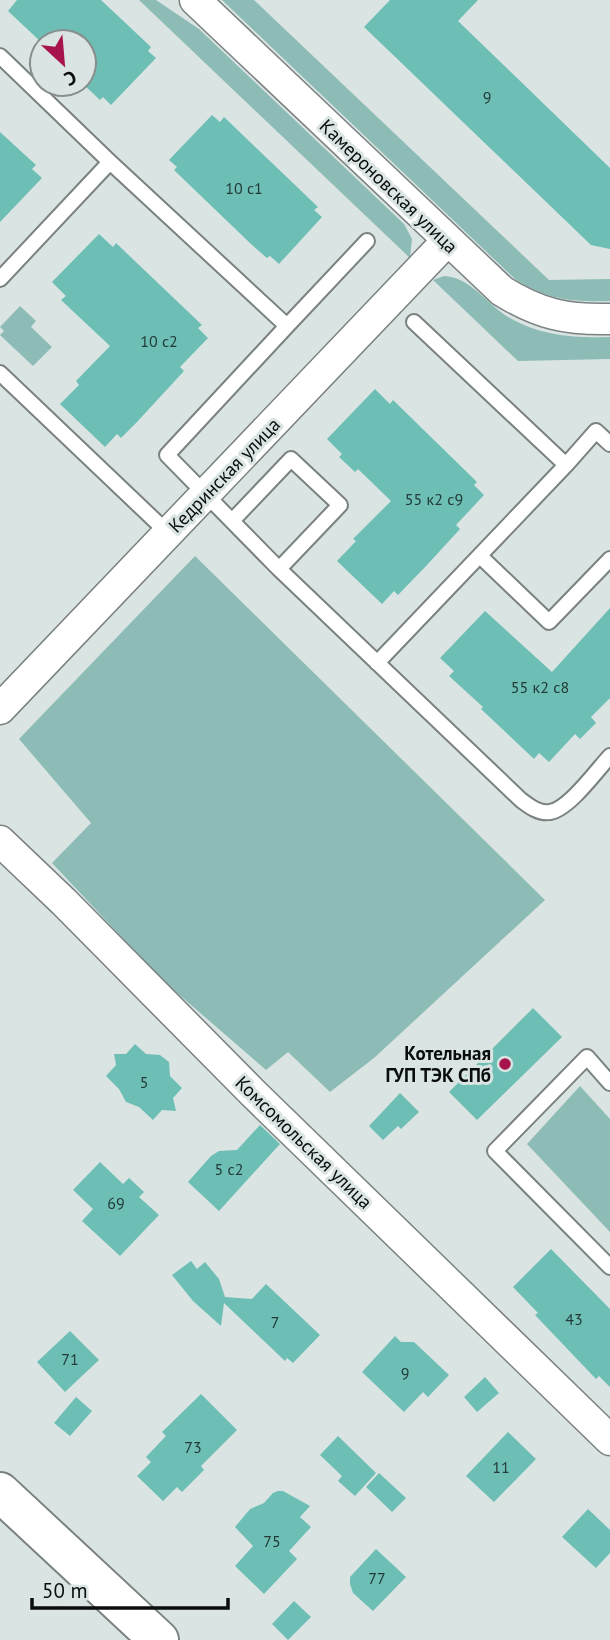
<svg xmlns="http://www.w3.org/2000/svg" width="610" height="1640" viewBox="0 0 610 1640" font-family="'PT Sans',sans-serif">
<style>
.green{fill:#8dbcb6}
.building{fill:#6dbfb6}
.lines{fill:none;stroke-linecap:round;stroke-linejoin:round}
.lane-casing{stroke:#7a8281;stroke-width:18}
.street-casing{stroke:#7a8281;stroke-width:33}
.secondary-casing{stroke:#7a8281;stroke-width:42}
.lane{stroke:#fff;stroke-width:14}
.street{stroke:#fff;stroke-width:30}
.secondary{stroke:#fff;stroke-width:38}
.poi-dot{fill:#a7134c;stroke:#dae4e2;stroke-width:2.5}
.labels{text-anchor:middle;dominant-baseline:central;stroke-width:6;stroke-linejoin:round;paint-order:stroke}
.number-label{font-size:16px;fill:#233a37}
.street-label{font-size:19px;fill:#0a0d0d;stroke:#dae4e2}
.poi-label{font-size:19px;font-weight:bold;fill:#0a0d0d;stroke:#dae4e2;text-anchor:end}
</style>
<rect width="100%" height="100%" fill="#dae4e2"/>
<!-- green -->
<path class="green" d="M139,0H156L199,29L404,224L412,239L410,258Z
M222,0H254L549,280L610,279V301C572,302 547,300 515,279Z
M444,276C470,277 487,304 508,317C541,336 573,338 610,337V359L518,361L433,280Z
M20,306L36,321L31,327L52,347L33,366L0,335L4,331L0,327Z
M195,556L545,900L374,1058L330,1092L288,1052L266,1070L161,979L52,863L91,823L19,739Z
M580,1086L610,1119V1232L527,1144Z"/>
<!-- building -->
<path class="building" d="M17,0H101L151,47L148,51L156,58L111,105L103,97L100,100L84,85V42H41L8,11Z
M390,0H478L458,21L610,168V249L591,245L364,27Z
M212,115L220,122L224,117L318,207L314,210L322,217L279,264L270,256L267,258L251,244L174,170L177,167L169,160Z
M0,132L36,165L32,169L42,178L0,222Z
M99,234L113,247L116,243L202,325L198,328L208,338L180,367L184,371L137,422L121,438L117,434L105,447L60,404L79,385L76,381L110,346L61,300L66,296L52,282Z
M375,389L390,404L393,400L477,482L474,485L484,495L456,525L460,529L427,565L398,595L394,591L382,604L337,561L356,541L353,539L391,501L358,469L355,472L339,457L342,454L327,439Z
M610,608V698L591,717L596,723L580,739L575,734L549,762L539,753L534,759L481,709L483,707L449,676L454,671L440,658L485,611L552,672Z
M533,1008L562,1037L477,1120L449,1092Z
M135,1044L146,1054L160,1055L169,1062L170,1076L182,1088L173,1098L176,1111L162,1110L153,1120L139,1107L126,1102L119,1089L106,1076L116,1065L114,1054H126Z
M400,1093L419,1112L401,1129L398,1126L383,1140L369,1126Z
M260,1125L280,1144L219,1211L188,1182L211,1156L219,1151L237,1150Z
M100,1162L123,1184L129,1178L144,1192L139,1197L159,1215L120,1256L82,1221L93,1209L73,1190Z
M551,1249L610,1309V1387L599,1376L596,1379L535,1315L538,1313L513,1287Z
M191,1261L197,1269L205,1262L219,1279L225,1297L252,1299L266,1284L320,1335L293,1363L287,1358L285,1361L224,1303L221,1326L193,1301L172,1275Z
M70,1331L99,1360L65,1392L37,1362Z
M395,1336L401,1342H414L449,1375L428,1397L423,1392L404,1412L362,1372Z
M485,1377L499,1393L477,1412L464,1397Z
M201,1394L237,1430L201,1466L204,1470L182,1492L177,1487L163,1501L137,1476L151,1462L146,1457L166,1436L162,1432Z
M76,1397L92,1411L70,1436L54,1423Z
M508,1432L536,1459L494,1502L466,1476Z
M338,1436L376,1473L355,1496L338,1481L342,1476L320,1455Z
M379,1473L406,1498L392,1512L366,1487Z
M278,1491H283L310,1506L300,1517L311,1527L289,1551L297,1559L264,1594L235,1566L253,1546L235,1527L250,1509L264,1503L273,1493Z
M588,1509L610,1530V1553L596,1568L562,1537Z
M376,1549L406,1577L373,1611L353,1593L350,1584V1577Z
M294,1601L311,1617L288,1640L272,1624Z"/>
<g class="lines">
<!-- lane casing -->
<g class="lane-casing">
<path id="lane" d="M0,56L110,162L287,326L167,455L279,569L521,800C529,806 539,814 550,812C569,809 597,770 610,756
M0,279L110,162
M287,326L367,241
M0,373L168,533
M566,465L596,431L610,444
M232,521L291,459L340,505L279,569
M480,556L549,622L610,559
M377,663L566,465L414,322
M610,1083L587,1057L495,1151L610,1267"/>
</g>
<!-- street casing -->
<g class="street-casing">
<path id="street" d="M195,0L502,291C539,314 566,320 610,319
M0,709L447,241
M0,841L64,902L253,1093L610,1440"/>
</g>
<!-- secondary casing -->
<g class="secondary-casing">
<path id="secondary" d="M0,1492L159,1640"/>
</g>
<!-- lane -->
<use href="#lane" class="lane"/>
<!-- street -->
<use href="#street" class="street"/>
<!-- secondary -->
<use href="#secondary" class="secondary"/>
</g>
<!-- markers -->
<circle class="poi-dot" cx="505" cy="1064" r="7"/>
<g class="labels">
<!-- number labels -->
<g class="number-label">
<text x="487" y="97">9</text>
<text x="244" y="188">10 с1</text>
<text x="159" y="341">10 с2</text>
<text x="434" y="499">55 к2 c9</text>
<text x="540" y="687">55 к2 с8</text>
<text x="144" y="1082">5</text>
<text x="229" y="1169">5 с2</text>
<text x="116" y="1203">69</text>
<text x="574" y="1319">43</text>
<text x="275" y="1322">7</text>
<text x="70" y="1359">71</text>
<text x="405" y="1373">9</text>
<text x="193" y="1447">73</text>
<text x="501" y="1467">11</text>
<text x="272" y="1541">75</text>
<text x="377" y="1578">77</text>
</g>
<!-- street labels -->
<g class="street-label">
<text transform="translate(389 186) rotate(44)">Камероновская улица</text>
<text transform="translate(224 475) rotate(-46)">Кедринская улица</text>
<text transform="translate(304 1142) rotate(44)">Комсомольская улица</text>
</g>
<!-- poi labels -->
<g class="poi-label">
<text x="491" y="1053">Котельная<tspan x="491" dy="22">ГУП ТЭК СПб</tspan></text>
</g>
</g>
<!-- north arrow -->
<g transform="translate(63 63) rotate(154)"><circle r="33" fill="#dae4e2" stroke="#878e8d" stroke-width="2"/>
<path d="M0-5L12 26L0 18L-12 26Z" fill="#a7134c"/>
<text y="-10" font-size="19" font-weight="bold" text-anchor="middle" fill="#0a0d0d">С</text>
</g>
<!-- scale -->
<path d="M32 1598v10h196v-10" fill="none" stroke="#0a0d0d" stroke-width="3.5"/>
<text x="42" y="1598" font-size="21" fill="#0a0d0d" stroke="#dae4e2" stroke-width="5" paint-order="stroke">50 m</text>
</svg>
